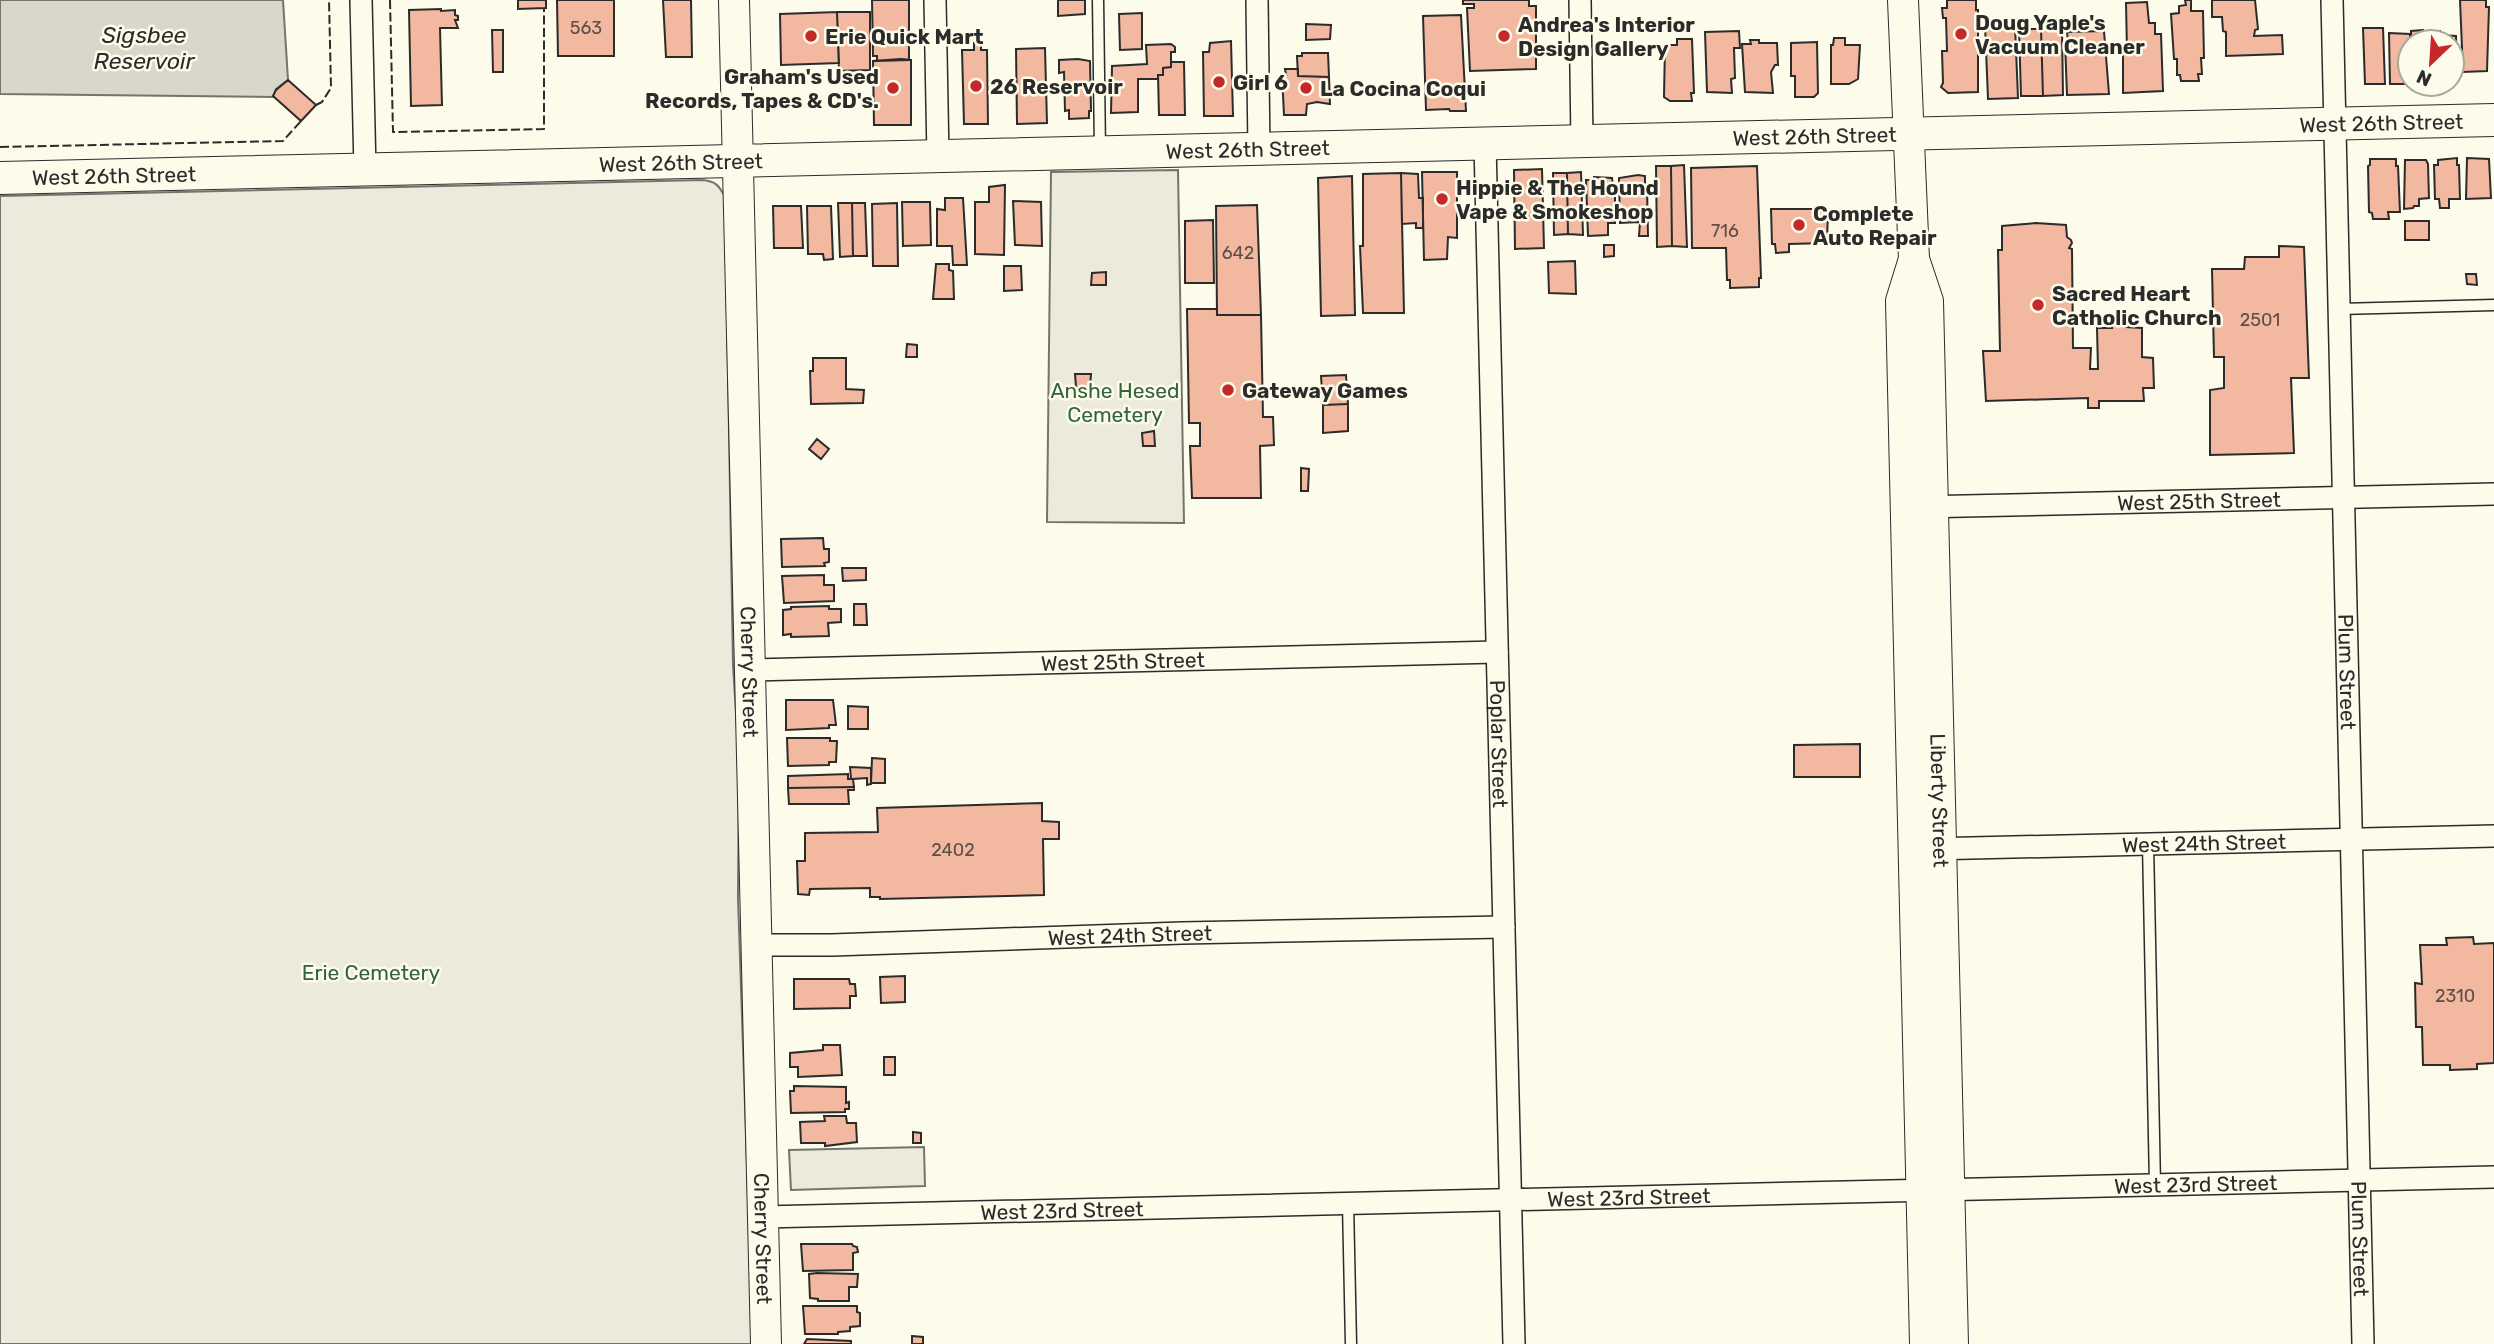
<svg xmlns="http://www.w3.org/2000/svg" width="2494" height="1344" viewBox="0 0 2494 1344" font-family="Rubik,sans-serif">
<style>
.green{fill:#ecebdb;stroke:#74746e;stroke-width:2}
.water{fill:#d8d7c9;stroke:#74746e;stroke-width:2}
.building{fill:#f2b8a0;stroke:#2b2b2b;stroke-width:2}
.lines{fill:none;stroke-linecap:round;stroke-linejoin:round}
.lane-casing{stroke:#2b2b2b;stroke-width:13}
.street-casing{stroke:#2b2b2b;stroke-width:24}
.secondary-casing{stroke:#2b2b2b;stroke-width:32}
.primary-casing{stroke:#2b2b2b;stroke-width:34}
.lane{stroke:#fdfbea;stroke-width:10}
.street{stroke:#fdfbea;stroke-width:21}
.secondary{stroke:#fdfbea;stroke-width:30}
.primary{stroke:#fdfbea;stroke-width:32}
.fence{stroke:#2b2b2b;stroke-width:2;stroke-dasharray:9 3.5;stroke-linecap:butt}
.poi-dot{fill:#c62828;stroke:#fdfbea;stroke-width:2.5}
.labels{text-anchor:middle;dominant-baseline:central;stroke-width:5;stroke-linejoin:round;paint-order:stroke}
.number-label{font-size:18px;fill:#5d4e48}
.poi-label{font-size:21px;font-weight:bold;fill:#2b2b2b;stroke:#fdfbea;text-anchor:start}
.street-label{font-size:21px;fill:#2b2b2b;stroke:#fdfbea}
.park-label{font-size:21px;fill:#34623c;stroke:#fdfbea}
.water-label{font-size:23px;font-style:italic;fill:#2b2b2b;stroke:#fdfbea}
</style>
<rect width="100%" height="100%" fill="#fdfbea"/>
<!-- green -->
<path class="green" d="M1178,170L1184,523L1047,522L1051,172Z
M702,180C715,181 719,185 725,197L733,666L739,759L738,898L753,1344H0V196Z
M924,1147L925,1186L791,1190L789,1150Z"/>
<!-- water -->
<path class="water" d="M0,0H283L288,80L276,89L273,97L0,94Z"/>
<!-- building -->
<path class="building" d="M518,0H546V8L518,9Z
M557,0H614V56H558Z
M663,0H691L692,57H666Z
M872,0H909V60L877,61V56H873Z
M1058,0H1085V14L1058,16Z
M1463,0H1529V6H1536V69L1470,71L1467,8H1474V4H1463Z
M1947,0H1976V10H1978V92L1948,93L1941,87L1943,83L1942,51H1947L1946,18H1943L1942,8H1947Z
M2185,0H2191V11H2203L2204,58H2201L2202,74H2198L2199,81H2181L2180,75H2177V59H2174L2171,14L2179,13V6L2186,5Z
M2212,0H2255L2258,29L2255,30L2254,36L2282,35L2283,54L2226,56V32L2223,31L2222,17H2212Z
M2460,0H2486V7H2489L2487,71L2463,72Z
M2147,2L2149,23H2155V34H2161L2163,91L2123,93V51L2127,52L2126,3Z
M441,9V11L455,10V15L458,16V20H455L458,28H440L442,105L411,106L409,10Z
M837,12L839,63L781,65L780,14Z
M837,12H870V70L839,71Z
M1142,13V49L1120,50L1119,14Z
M1461,15L1466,111H1450L1449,109L1426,110L1423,16Z
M1306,24L1331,25L1330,39L1306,40Z
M1985,25H2015L2018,98L1988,99Z
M2062,28L2063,95L2043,96L2041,29Z
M2363,28H2383L2385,84H2365Z
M2019,29H2041L2043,96H2021Z
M492,30H503V72H493Z
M2423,30L2424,42H2411V31Z
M1739,31L1740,48H1734L1735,78L1731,79L1732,93L1707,92L1705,32Z
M2104,31L2109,94L2067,95L2065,42H2068L2067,32Z
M2430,31H2440V35L2456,36L2457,72H2452V42H2427Z
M2389,33L2410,34V84H2390Z
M1834,38H1845V45H1860L1858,79L1849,84H1831V45H1833Z
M1677,39H1692L1694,93H1691L1692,101H1670L1664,97L1665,45H1677Z
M1750,40H1759V43H1777L1778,65H1775L1771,72L1773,93L1745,92L1742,44H1751Z
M1231,41L1233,116H1204L1203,52H1209L1210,43Z
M1817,42L1818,93L1814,97H1795V76H1791V43Z
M974,43H981V50H987L988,124H964L962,50H974Z
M1171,44L1175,47V52H1171V67L1163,68V75H1158V79H1138V112L1111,113L1112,66L1147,64L1146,45Z
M1045,48L1047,123L1017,124L1016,49Z
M1302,53H1328L1329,77L1298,76L1297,56H1302Z
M901,59L911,60V125H874L873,61Z
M1078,59L1090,61L1091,111H1089V118L1069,119V110L1065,111L1064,72L1059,73V60Z
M1171,62H1184L1185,115H1159L1158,75H1163V68L1171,67Z
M1285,69H1298V76L1329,77L1330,104L1317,102L1307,104L1306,115H1284L1282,75H1286Z
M288,80L316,105L301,121L273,96L276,90Z
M2457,158V165H2459L2460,199H2449V208H2440L2439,199H2435L2434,165H2438V160Z
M2467,158L2489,159L2491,198L2466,199Z
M2370,159H2396V166H2398L2400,212H2388L2389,219H2373L2372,213L2369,212L2368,166L2370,165Z
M2405,160H2426L2428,164L2429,198L2419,199V206H2414L2413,208L2404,209Z
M1684,165L1687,247L1672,246L1671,166Z
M1656,166H1671L1672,246L1657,247Z
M1757,166L1761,278H1759V287L1730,288V280H1727L1726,248H1692L1691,168Z
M1542,169L1544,248L1515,249L1514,170Z
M1422,172H1457V238L1448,237L1447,259L1424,260Z
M1581,172L1583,235L1568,234L1567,173Z
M1401,173L1404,313H1363L1360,246H1363V174Z
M1401,173L1418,174L1419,198H1423V228H1416V223L1402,224Z
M1553,173H1567L1568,234L1554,235Z
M1638,175L1645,176V186H1647L1648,236H1639L1640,222L1620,223L1619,178Z
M1352,176L1355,315L1321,316L1318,178Z
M1594,177L1612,178L1613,186H1615V223H1608V235L1588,236L1586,180H1594Z
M1005,185L1004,255L975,254V202H989V187Z
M945,198H963L967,265H953L952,246H937V209L945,210Z
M1013,201L1041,202L1042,246L1015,245Z
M902,202H930L931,245L903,246Z
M838,203H852L853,256L840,257Z
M852,203H865L867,256H853Z
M897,203L898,266H873L872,204Z
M1257,205L1261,315H1217L1216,206Z
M773,206H801L803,248H774Z
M807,206H831L833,259L824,260L823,254H808Z
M1771,209H1828L1827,243L1789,244V252L1776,253L1775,244H1772Z
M1213,220L1214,283H1185V221Z
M2405,221H2429V240H2405Z
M2036,223L2066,225L2067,237L2071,240L2072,243L2069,248L2072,249L2073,348H2091L2090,369H2098L2097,328H2112L2111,322H2126V327L2142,328V357L2153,358L2154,388H2143L2144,401H2099V408H2088V398L1986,401L1983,351H2000L1998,250H2002V226Z
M1604,245H1614V256L1604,257Z
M2279,246L2304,247L2309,378H2291L2294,453L2210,455V390L2224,388V357H2214L2212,269H2244L2245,257H2279Z
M1575,261L1576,294L1549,293L1548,262Z
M936,264H949V270L953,271L954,299H933Z
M1004,266H1021L1022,290L1004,291Z
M1106,272V285H1091L1092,273Z
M2466,274H2476L2477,285L2467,284Z
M1187,309H1217V315H1261L1263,417H1273L1274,445L1260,446L1261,498H1192L1190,446H1200V423H1189Z
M907,344L917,345V357H906Z
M813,358H846V389L864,390L863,403L811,404L810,371H813Z
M1075,374H1091L1090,387H1076Z
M1346,375L1348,404L1323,405L1321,376Z
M1348,404V431L1323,433V405Z
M1154,431L1155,446H1143L1142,433Z
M817,439L829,449L821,459L809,449Z
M1301,468L1309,469L1308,491H1301Z
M823,538L824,549H829V562L824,563L825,566L782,567L781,539Z
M842,568H866V580L843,581Z
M824,575V585H834V601L784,603L782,576Z
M854,604H866L867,625H854Z
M829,606V609H841V622L828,623L829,636L791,637V634L783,635V610L791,609V607Z
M786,700H833L836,725H829V728L786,730Z
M848,706L868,707V729H848Z
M787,738H830V741H837L836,762H829V765L788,766Z
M1860,744V777H1794V745Z
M872,758L885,759V783H871Z
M850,767L871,768V784L867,785V778L853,779L854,787L788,788V776L848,774V779H851Z
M854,787V790H848L849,804H789L788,788Z
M1042,803V821L1059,822V839H1043L1044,895L880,899V897H870V888L810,889L809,895L798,894L797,861H805V833L878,832L877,808Z
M2473,937L2474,944L2494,943V1063L2477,1064V1069L2450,1070V1065H2423L2422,1027H2416L2415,983L2422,984L2420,945H2447L2446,938Z
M905,976V1002L881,1003L880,977Z
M794,979H849L850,984H855L856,996H850V1008L794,1009Z
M823,1045H840L842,1075L798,1077V1067H790V1053L823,1050Z
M884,1057H895V1075H884Z
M794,1086L846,1087V1103L849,1102V1109H845V1112L791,1113L790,1091H794Z
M824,1116H846L847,1123H856L857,1142L825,1146V1143H801L800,1122L825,1121Z
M913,1132L921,1133V1143H913Z
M801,1244H852L853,1246L857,1247L858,1252L853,1253V1270L803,1271Z
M817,1273L858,1274L857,1287H849V1301H818V1299L810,1298L809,1274Z
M803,1306H857V1312L860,1313V1326L850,1327V1331L838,1332V1334H805Z
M912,1336L923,1337V1344H912Z
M807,1339L851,1341V1344H804Z"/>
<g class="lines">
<!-- lane casing -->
<g class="lane-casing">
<path id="lane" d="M1098,0L1100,151
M2339,309L2494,305
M2148,844L2155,1185
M1348,1203L1351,1344"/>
</g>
<!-- street casing -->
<g class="street-casing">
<g id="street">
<path d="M361,0L365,170"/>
<path d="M935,0L938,157"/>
<path d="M1257,0L1259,149"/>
<path d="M1580,0L1582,142"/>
<path id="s1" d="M2332,0L2363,1344"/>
<path id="s2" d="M1485,144L1514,1344"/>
<path id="s3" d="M1919,507L2494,494"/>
<path id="s4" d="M750,670L1497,652"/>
<path id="s5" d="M1929,849L2494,836"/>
<path id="s6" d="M757,945H832L1182,933L1504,927"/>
<path id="s7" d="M763,1217L2494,1177"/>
</g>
</g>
<!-- secondary casing -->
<g class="secondary-casing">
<g id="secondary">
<path id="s8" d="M734,0L766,1344"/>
<path id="s9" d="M1903,0L1914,259L1928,301L1953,1344"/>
<path d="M1914,259L1901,301L1925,1344"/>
</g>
</g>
<!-- primary casing -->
<g class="primary-casing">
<g id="primary">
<path id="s10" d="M0,178L2494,120"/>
</g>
</g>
<!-- lane -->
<use href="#lane" class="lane"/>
<!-- street -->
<use href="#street" class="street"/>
<!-- secondary -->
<use href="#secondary" class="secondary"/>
<!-- primary -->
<use href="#primary" class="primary"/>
<!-- fence -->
<path class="fence" d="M390,0L393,132L544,129V8
M316,105L322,102L331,88L329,0
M0,147L283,141L301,121"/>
</g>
<!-- markers -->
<g class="poi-dot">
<circle cx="1961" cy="34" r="7"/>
<circle cx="811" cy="36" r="7"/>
<circle cx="1504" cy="36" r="7"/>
<circle cx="1219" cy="82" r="7"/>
<circle cx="976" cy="86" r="7"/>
<circle cx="893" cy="88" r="7"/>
<circle cx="1306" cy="88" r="7"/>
<circle cx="1442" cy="199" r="7"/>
<circle cx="1799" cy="225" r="7"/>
<circle cx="2038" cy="305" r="7"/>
<circle cx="1228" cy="390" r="7"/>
</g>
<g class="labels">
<!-- number labels -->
<g class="number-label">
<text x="586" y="28">563</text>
<text x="1725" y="231">716</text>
<text x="1238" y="253">642</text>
<text x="2260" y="320">2501</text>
<text x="953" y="850">2402</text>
<text x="2455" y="996">2310</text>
</g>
<!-- poi labels -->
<g class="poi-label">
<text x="1975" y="22">Doug Yaple's<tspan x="1975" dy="24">Vacuum Cleaner</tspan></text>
<text x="1518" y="24">Andrea's Interior<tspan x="1518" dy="24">Design Gallery</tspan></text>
<text x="825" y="36">Erie Quick Mart</text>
<text x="879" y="76" text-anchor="end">Graham's Used<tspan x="879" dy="24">Records, Tapes &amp; CD's.</tspan></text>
<text x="1233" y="82">Girl 6</text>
<text x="990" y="86">26 Reservoir</text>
<text x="1320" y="88">La Cocina Coqui</text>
<text x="1456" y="187">Hippie &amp; The Hound<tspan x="1456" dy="24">Vape &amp; Smokeshop</tspan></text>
<text x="1813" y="213">Complete<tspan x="1813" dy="24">Auto Repair</tspan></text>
<text x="2052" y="293">Sacred Heart<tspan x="2052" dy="24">Catholic Church</tspan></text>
<text x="1242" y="390">Gateway Games</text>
</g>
<!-- street labels -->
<g class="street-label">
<text stroke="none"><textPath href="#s10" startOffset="2382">West 26th Street</textPath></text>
<text stroke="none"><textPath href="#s10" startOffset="1815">West 26th Street</textPath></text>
<text stroke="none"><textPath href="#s10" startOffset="1248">West 26th Street</textPath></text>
<text stroke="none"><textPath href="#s10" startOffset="681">West 26th Street</textPath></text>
<text stroke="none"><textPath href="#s10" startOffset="114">West 26th Street</textPath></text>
<text stroke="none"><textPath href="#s3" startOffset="280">West 25th Street</textPath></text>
<text stroke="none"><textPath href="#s4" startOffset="373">West 25th Street</textPath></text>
<text stroke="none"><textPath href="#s8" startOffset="672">Cherry Street</textPath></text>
<text stroke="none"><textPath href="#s1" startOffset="672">Plum Street</textPath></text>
<text stroke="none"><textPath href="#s2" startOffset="600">Poplar Street</textPath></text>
<text stroke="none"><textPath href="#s9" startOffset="803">Liberty Street</textPath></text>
<text stroke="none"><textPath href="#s5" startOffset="275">West 24th Street</textPath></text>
<text stroke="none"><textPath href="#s6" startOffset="373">West 24th Street</textPath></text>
<text stroke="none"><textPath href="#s7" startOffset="1433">West 23rd Street</textPath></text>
<text stroke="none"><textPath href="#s7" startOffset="866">West 23rd Street</textPath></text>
<text stroke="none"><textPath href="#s7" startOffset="299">West 23rd Street</textPath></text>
<text stroke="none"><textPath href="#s8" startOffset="1239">Cherry Street</textPath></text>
<text stroke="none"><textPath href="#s1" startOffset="1239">Plum Street</textPath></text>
</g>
<!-- park labels -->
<g class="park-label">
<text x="1115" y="390">Anshe Hesed<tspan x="1115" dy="24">Cemetery</tspan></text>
<text x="371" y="972">Erie Cemetery</text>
</g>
<!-- water labels -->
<g class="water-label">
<text x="144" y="35">Sigsbee<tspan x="144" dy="26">Reservoir</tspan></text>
</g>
</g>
<!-- north arrow -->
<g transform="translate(2431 63) rotate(205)"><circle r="33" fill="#fdfbea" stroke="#a9a89e" stroke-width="2"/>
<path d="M0-5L12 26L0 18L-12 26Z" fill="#c62828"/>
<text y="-10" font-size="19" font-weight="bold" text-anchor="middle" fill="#2b2b2b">N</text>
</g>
</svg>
